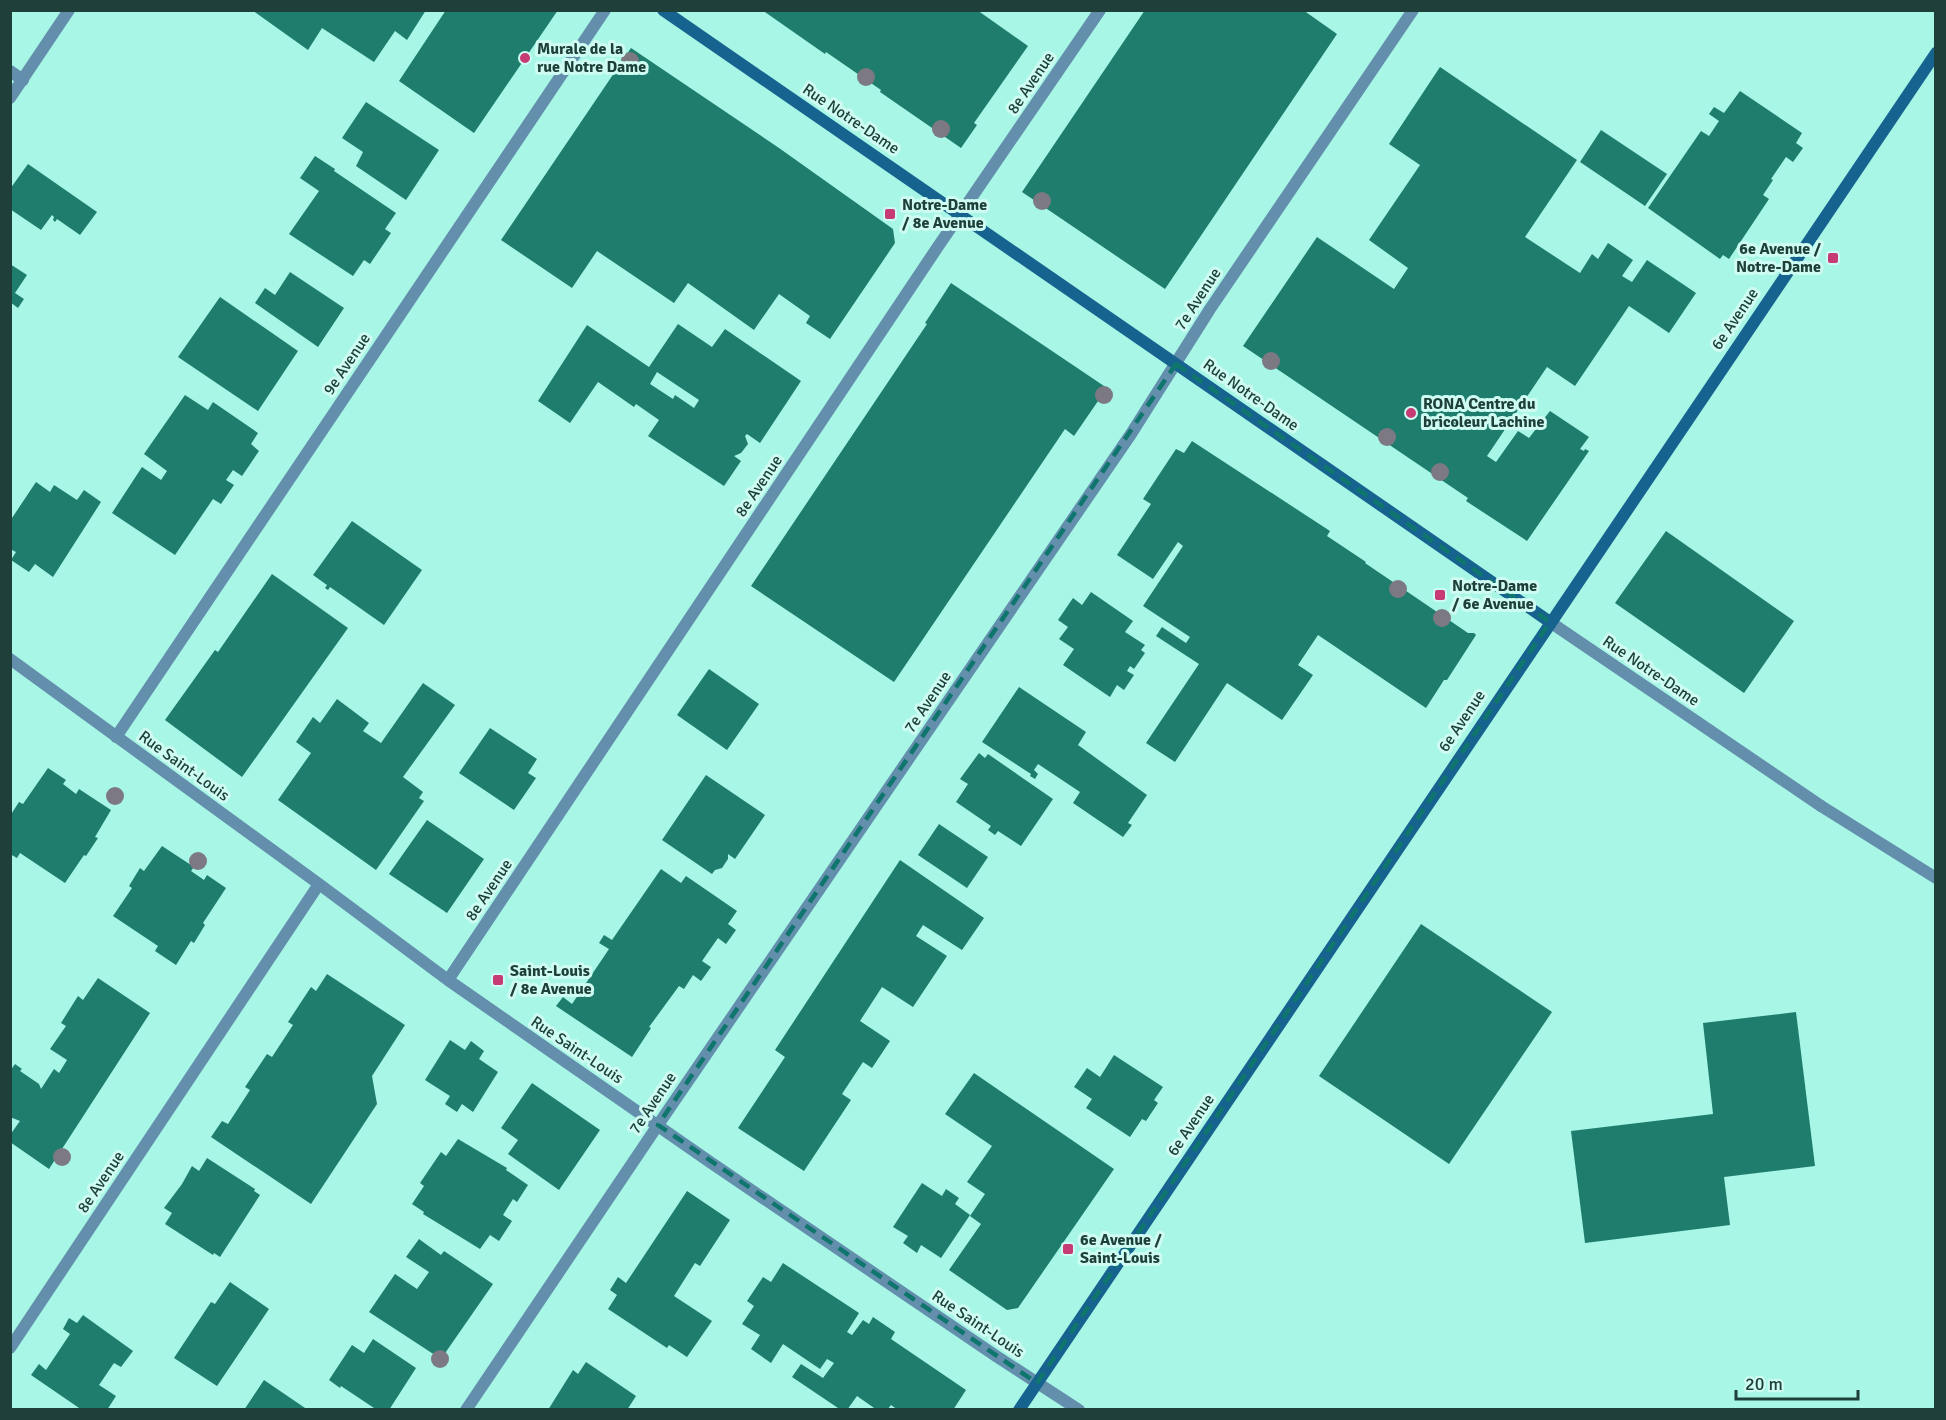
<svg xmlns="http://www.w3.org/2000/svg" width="1946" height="1420" viewBox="0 0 1946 1420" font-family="Signika,sans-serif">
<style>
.building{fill:#1f7d6e;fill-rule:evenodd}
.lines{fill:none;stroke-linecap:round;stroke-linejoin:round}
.lane{stroke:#638eac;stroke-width:12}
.street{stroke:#638eac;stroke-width:12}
.secondary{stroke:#17638f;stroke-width:12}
.tree{fill:#7d7982}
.marked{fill:none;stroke:#0f766e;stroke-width:4.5;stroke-dasharray:12 8;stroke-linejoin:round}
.poi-dot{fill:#c63b73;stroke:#cffcf2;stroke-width:2}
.labels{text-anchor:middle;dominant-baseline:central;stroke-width:6;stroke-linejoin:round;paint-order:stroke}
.poi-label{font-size:16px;font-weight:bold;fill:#1f403a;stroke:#cffcf2;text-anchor:start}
.street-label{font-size:16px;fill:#1f403a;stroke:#cffcf2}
</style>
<rect width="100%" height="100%" fill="#a7f6e6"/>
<!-- building -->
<path class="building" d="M252,10H426L407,40L395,31L374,62L322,28L308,50Z
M446,10H558L474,133L399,81Z
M762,10H977L1028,46L974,123L977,125L961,148L880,92L881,90L826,52L825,54Z
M1145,10H1303L1337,34L1165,289L1022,192Z
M631,48L779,148L893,229L895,243L830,339L806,323L810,316L779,294L754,330L688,283L674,303L597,251L572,288L501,240Z
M1440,67L1577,160L1525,237L1580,273L1592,254L1598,259L1608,243L1633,260L1622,276L1632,282L1647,260L1696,293L1669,333L1629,306L1575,386L1547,367L1487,456L1496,462L1518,431L1529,438L1550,411L1589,437L1580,449L1584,451L1585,449L1589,451L1527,541L1466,501L1468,498L1243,346L1317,237L1394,289L1408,268L1369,240L1420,165L1389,144Z
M1740,91L1802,133L1796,143L1803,148L1793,162L1786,157L1771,179L1773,180L1763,195L1769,199L1729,259L1723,255L1720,259L1648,208L1701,131L1709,136L1719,121L1709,114L1714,107L1724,113Z
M366,102L439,150L406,200L356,166L363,152L342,138Z
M1601,130L1667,174L1645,206L1580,162Z
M315,156L335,169L334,171L396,213L385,229L391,233L370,264L364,260L353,276L289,234L319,191L300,178Z
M28,164L97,212L80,235L57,219L55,222L53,220L54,217L52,215L41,230L10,209V189Z
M10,264L27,275L15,293L24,299L18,308L10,302Z
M290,272L344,308L318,347L255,303L265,288L275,295Z
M951,283L1107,388L1074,436L1065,429L894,682L751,586L927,324L925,323Z
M220,297L298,351L258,411L178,357Z
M678,324L712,347L725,329L801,381L760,443L747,434L745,436L748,444L741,453L734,456L741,461L724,486L648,436L659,420L636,404L634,407L598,382L570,423L538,401L587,325L649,367ZM657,372L699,400L694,408L675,395L673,399L650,384Z
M185,395L208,410L213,402L258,433L251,444L259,451L242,476L233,470L226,480L234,485L221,504L213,499L175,555L112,513L142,467L161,480L167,471L144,454Z
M1192,441L1330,531L1327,536L1366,562L1365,563L1468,633H1474L1476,635L1447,680H1444L1426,708L1318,635L1298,665L1313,675L1282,720L1227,683L1175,762L1146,743L1199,664L1156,636L1162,627L1186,643L1190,637L1143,606L1183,546L1178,542L1153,579L1117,555L1151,504L1143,499L1176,449L1184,453Z
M36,482L50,492L54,485L77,500L84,490L101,502L53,577L35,564L29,572L11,560L16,552L10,549V521Z
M352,521L422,570L384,625L330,587L328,590L325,588L327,585L313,575Z
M1666,531L1794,621L1744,693L1615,603Z
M272,574L348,628L242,777L165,720L215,650L218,652Z
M1091,592L1133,621L1125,632L1145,645L1141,650L1145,653L1134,669L1130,666L1127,671L1134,675L1124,690L1117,685L1110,697L1063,665L1074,649L1059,639L1068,627L1058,620L1073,598L1082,605Z
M709,669L759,704L727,750L677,715Z
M423,683L455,705L403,777L423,792L419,798L424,801L376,870L278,800L311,753L296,742L313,717L320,723L337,699L369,723L363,731L381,743Z
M1019,687L1086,732L1078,745L1147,795L1128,823L1132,825L1123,837L1073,803L1080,792L1038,764L1034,770L1038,774L1035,779L1030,776L1031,774L982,742Z
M490,728L537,759L528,773L536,778L514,810L459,773Z
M979,753L985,758L988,754L1053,799L1021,846L998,831L995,835L988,830L991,826L956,802L968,784L960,779Z
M48,768L66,780L63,784L76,794L79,789L111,810L95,837L98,838L86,856L84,855L65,883L20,853L17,858L10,854V816L19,802L23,804Z
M706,775L765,815L735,859L728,854V859L722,868L715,870L712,874L662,840Z
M427,820L484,859L447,913L389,874Z
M939,824L988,857L967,888L918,855Z
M162,846L194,867L191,871L204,880L207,875L226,888L203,923L205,925L194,943L191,941L176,965L155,951L158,946L113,916L132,888L129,886L140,868L144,871Z
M900,860L984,918L962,950L923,925L916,936L947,956L913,1007L882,987L860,1021L890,1041L872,1068L863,1062L842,1094L851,1100L804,1171L738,1128L785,1057L775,1050Z
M661,869L681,883L686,876L737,911L728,924L736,930L726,944L718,938L702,961L711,967L701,981L693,975L684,989L679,986L649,1027L651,1028L632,1057L556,1006L563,997L572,1004L609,949L599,943L604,935L612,940Z
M1421,924L1552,1012L1449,1164L1319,1076Z
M327,974L405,1025L372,1076L377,1104L311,1204L211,1137L222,1121L228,1124L250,1090L245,1087L267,1054L272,1057L293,1025L288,1022L311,987L316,991Z
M98,978L150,1013L49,1169L10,1142V1135L20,1121L10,1117V1071L15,1064L22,1069L20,1071L39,1084L41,1089L54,1069L59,1073L67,1060L50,1049L66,1026L61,1023L78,996L83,1000Z
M1796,1012L1815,1166L1724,1177L1730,1225L1585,1243L1571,1131L1713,1114L1703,1023Z
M450,1040L465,1050L471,1041L484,1051L479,1059L498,1072L473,1112L462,1104L457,1112L445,1104L450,1096L425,1080Z
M1114,1055L1163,1087L1154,1100L1158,1103L1146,1121L1142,1119L1130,1137L1086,1108L1092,1099L1074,1087L1087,1068L1100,1077Z
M974,1073L1114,1169L1018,1308L1007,1310L949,1270L981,1224L970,1216L985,1194L967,1182L992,1146L945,1114Z
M532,1083L600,1130L559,1190L508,1154L518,1140L501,1128Z
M458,1139L507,1168L506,1170L528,1185L517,1202L513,1199L503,1215L512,1221L499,1241L490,1235L480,1249L423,1214L424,1212L412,1204L424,1186L420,1183L441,1152L446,1156Z
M207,1158L255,1189L254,1191L260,1195L220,1257L214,1253L213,1255L165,1224L172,1213L164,1208L182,1184L192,1166L199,1171Z
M922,1183L942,1196L946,1189L959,1198L955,1204L970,1215L941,1258L921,1245L917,1253L903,1243L908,1236L893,1227Z
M687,1191L730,1220L700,1266L695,1263L674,1296L712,1321L687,1357L669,1345L667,1348L608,1309L617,1295L610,1290L618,1277L626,1283Z
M419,1239L441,1255L444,1251L493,1284L441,1359L369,1312L395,1274L417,1289L429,1272L406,1257Z
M783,1263L859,1313L847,1332L852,1335L863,1320L869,1324L873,1317L895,1332L891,1339L966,1390L953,1410H898L891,1405L887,1410H877L857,1396L847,1410H841L792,1377L801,1364L823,1378L834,1363L827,1359L820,1369L783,1344L771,1363L751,1349L760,1335L742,1324L754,1306L747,1301L763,1277L771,1282Z
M230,1282L269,1309L217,1386L174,1358L211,1302L215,1304Z
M83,1315L133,1351L121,1367L114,1363L99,1385L116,1396L107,1410H82L31,1375L39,1364L46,1370L70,1334L63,1329L69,1318L77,1323Z
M373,1339L416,1368L389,1410H377L341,1386L340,1388L329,1380L352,1345L364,1353Z
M586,1362L636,1396L627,1410H548L573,1370L578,1374Z
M264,1380L308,1410H244Z"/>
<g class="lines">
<!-- lane -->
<path class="lane" d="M10,71L23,80
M1821,806L1936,878"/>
<!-- street -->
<path class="street" d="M10,98L69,10
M1550,622L1821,806
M10,659L319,884L448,980L710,1162L996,1356L1079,1410
M116,737L605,10
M448,980L937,248L1100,10
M10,1348L319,884
M466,1410L658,1125L1131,434L1210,309L1413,10"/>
<!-- secondary -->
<path class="secondary" d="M663,10L1550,622
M1019,1410L1936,53"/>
</g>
<!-- trees -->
<g class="tree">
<circle cx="630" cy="61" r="9"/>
<circle cx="866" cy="77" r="9"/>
<circle cx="941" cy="129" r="9"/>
<circle cx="1042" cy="201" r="9"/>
<circle cx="1271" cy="361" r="9"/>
<circle cx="1104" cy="395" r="9"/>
<circle cx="1387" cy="437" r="9"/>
<circle cx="1440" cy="472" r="9"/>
<circle cx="1398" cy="589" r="9"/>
<circle cx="1442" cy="618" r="9"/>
<circle cx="115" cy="796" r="9"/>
<circle cx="198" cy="861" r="9"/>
<circle cx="62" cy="1157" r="9"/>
<circle cx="440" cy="1359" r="9"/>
</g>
<!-- marked area -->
<path class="marked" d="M1176,364L1550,622L1037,1383L658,1125Z"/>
<!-- markers -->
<g class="poi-dot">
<circle cx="525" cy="58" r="6"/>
<rect x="884" y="208" width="12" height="12" rx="3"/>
<rect x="1827" y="252" width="12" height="12" rx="3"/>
<circle cx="1411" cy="413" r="6"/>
<rect x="1434" y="589" width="12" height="12" rx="3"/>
<rect x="492" y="974" width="12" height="12" rx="3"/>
<rect x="1062" y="1243" width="12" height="12" rx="3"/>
</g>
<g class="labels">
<!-- poi labels -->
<g class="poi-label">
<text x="537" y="49">Murale de la<tspan x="537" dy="18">rue Notre Dame</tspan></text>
<text x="902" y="205">Notre-Dame<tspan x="902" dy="18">/ 8e Avenue</tspan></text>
<text x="1821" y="249" text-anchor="end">6e Avenue /<tspan x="1821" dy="18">Notre-Dame</tspan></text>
<text x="1423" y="404">RONA Centre du<tspan x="1423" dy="18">bricoleur Lachine</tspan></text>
<text x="1452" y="586">Notre-Dame<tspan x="1452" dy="18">/ 6e Avenue</tspan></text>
<text x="510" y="971">Saint-Louis<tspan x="510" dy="18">/ 8e Avenue</tspan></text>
<text x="1080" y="1240">6e Avenue /<tspan x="1080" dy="18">Saint-Louis</tspan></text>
</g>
<!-- street labels -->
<g class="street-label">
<text transform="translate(1031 83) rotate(-56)">8e Avenue</text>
<text transform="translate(851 119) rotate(34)">Rue Notre-Dame</text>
<text transform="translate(1198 299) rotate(-57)">7e Avenue</text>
<text transform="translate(1735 319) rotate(-56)">6e Avenue</text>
<text transform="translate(347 364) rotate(-56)">9e Avenue</text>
<text transform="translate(1251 395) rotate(35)">Rue Notre-Dame</text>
<text transform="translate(759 486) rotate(-56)">8e Avenue</text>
<text transform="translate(1651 671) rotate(34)">Rue Notre-Dame</text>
<text transform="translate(928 702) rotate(-56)">7e Avenue</text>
<text transform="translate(1462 721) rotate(-56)">6e Avenue</text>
<text transform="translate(184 766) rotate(36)">Rue Saint-Louis</text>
<text transform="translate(489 890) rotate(-56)">8e Avenue</text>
<text transform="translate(577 1050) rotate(34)">Rue Saint-Louis</text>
<text transform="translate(653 1103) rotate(-56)">7e Avenue</text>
<text transform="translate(1191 1125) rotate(-56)">6e Avenue</text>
<text transform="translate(101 1182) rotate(-56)">8e Avenue</text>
<text transform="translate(978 1324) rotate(34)">Rue Saint-Louis</text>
</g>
</g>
<!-- border -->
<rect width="1946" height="1420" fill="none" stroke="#1f403a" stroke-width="24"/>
<!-- scale -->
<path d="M1736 1390v9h122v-9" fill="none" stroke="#1f403a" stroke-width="3"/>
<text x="1745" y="1390" font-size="18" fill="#1f403a" stroke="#cffcf2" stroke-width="4.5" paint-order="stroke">20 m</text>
</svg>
